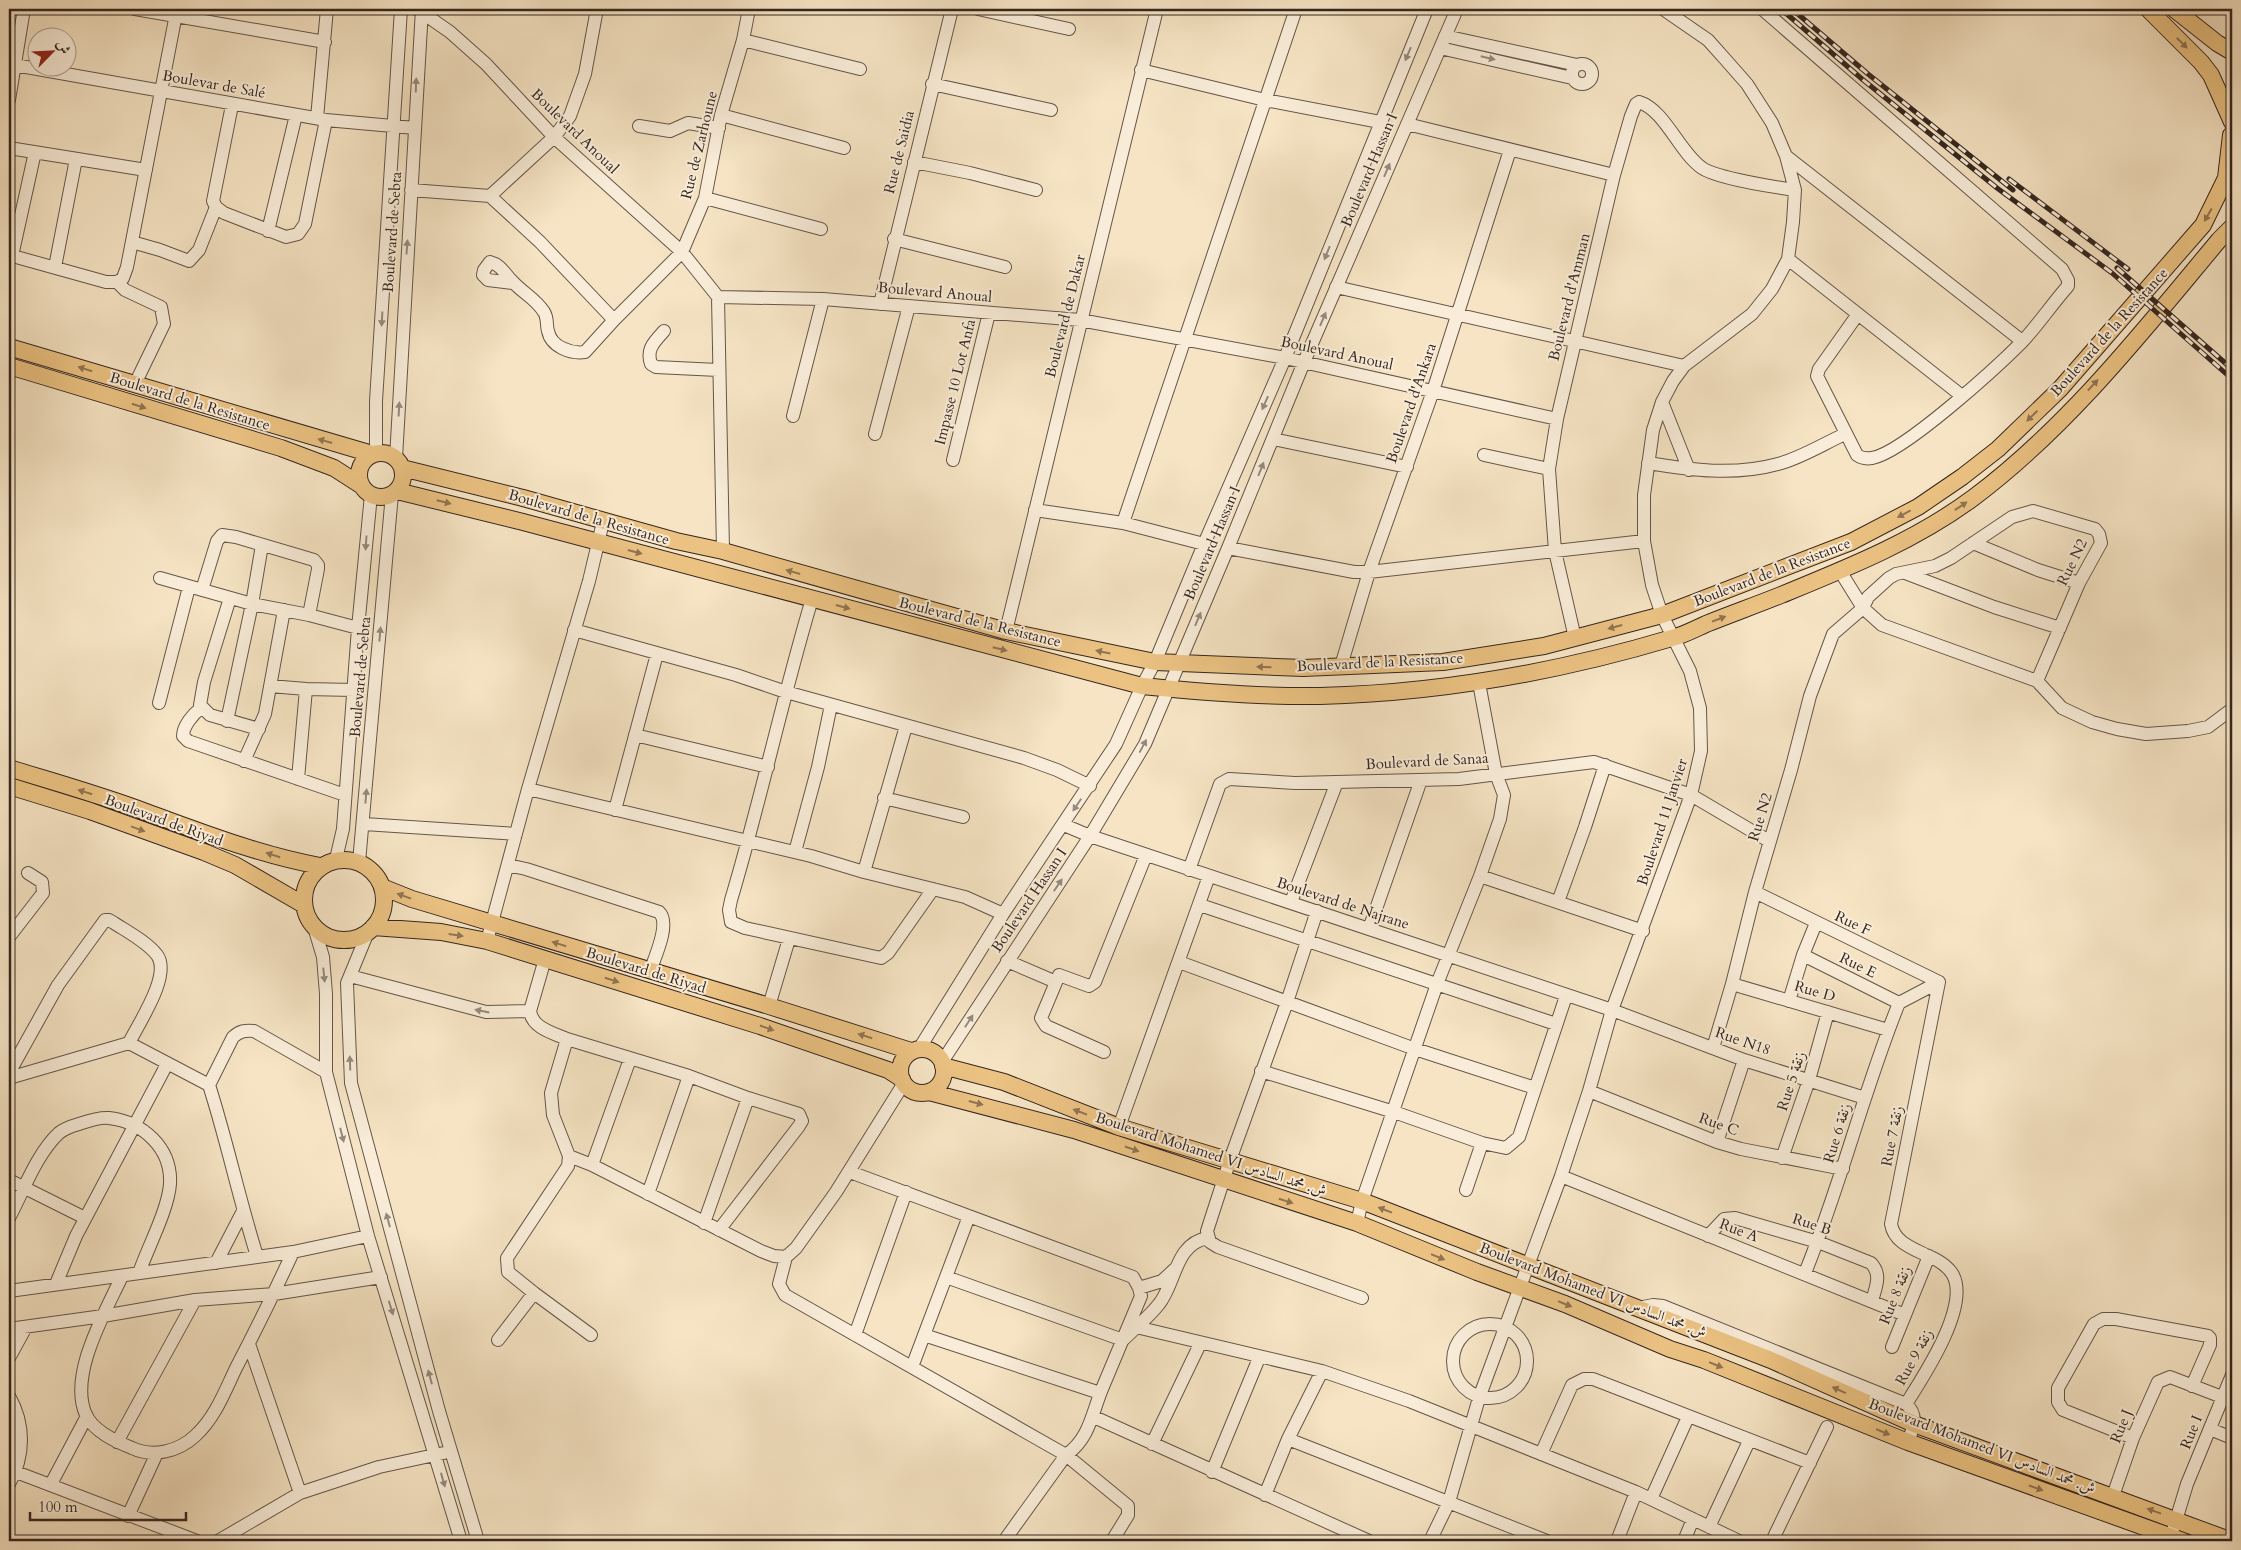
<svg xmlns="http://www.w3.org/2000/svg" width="2241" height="1550" viewBox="0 0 2241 1550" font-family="Cardo,Amiri,serif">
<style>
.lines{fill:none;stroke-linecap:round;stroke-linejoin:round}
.minor-casing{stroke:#64564a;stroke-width:14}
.major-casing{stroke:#342621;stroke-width:18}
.minor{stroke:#f9edd9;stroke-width:12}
.major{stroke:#ebc282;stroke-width:16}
.rail-casing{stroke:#342621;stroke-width:5}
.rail{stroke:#f9edd9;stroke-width:3;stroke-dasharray:9;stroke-linecap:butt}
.oneway{fill:#907452}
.oneway2{fill:#968a7d}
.labels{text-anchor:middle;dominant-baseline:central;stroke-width:4;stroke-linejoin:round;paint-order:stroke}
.street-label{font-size:15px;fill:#342621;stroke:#f9edd9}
</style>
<rect width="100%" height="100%" fill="#f6e4c4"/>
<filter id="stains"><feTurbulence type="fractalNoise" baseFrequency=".004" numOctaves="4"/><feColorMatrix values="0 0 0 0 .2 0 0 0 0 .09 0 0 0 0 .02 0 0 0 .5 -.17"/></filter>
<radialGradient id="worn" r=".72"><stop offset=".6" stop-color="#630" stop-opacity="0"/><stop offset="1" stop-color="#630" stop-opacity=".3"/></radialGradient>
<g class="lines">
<!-- minor casing -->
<g class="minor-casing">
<path id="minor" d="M135,9L325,42
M417,9L450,32L486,64L554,137L682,252L718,297L823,299L1080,320L1285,358L1557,419
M978,9L1069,29
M1762,9L2062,269L2068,280V286C2052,304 2038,325 2022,342C1997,367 1903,453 1872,458C1866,459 1861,458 1857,455L1817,376L1819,369L1858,314
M1445,36L1577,65
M743,40L860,69
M1440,48L1572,78
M9,64L326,120L415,128
M1572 74a10 10 0 1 1 20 0a10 10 0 1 1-20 0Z
M1141,70L1265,100L1380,122
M932,84L1051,110
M9,100L24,9
M232,105L213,201L216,207L224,213L286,237L298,234L305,224L326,120
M721,115L844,148
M317,118L327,9
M1407,124L1614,175L1557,419L1549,469L1555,551L1575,638
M639,126L670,131L688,123L719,128
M9,148L146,170
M1786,156L2022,341
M914,162L970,173L1036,190
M1614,175L1631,116L1636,104L1639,102C1665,110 1679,152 1702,168C1717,178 1774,187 1795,190
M411,190L490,196L540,242L614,320
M490,196L554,137L570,116L585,74L597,9
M705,198L821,229
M268,231L296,115
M894,239L1005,267
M132,242L160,250L189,261L199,250L216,207
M9,255L106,282H117L123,278L127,267L177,9
M12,256L35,152
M1788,259L1962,396
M55,267L76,159
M117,282L125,290L161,307L164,324L135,384
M513,283L488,280L483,275L484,270L490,262C502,265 505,275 513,282C523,293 536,299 544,312C548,318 546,324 548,331C551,347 571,354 585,352L614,320L682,252L705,198L721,115L743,40L749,9
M1336,287L1684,366
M718,297L723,551
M880,304L952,9
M664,331C654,342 646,349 651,364L656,367L718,370
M1662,402L1689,470
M793,416L823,299
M875,434L909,306
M1273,439L1407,467
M376,453V401L401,9
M1484,455L1549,469
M396,458L422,9
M953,460L989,313
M1648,463C1691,470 1734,476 1778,464C1801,458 1823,444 1845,434
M1035,510L1123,523L1204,544
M1123,523L1296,9
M1973,543L2038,570L2079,583
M1228,548L1354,572H1369L1644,541
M1840,571L1863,608L1882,625L2037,681L2062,708L2092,722L2117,729L2146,734L2188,731L2208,727L2232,709
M1905,573L1994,607L2060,628
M160,578L252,604L309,615L358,628
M202,590L217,541L222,535L236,537L314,560L318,565V569L309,615
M230,598L204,682L200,705L210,715L259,729
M812,599C782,699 761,800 731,900L729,910L731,922L745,928L881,958L888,953L933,889
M574,630L736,675L786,692L1024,758L1057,770L1090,786
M1006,631L1157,9
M1341,666L1369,572L1433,391L1510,150
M270,686L306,689L354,690
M159,703L189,587
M201,708C193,714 183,726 183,736L188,741L345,795
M227,721L252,604L262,545
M635,735L768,767
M244,761L265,714L284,610
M298,779L306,689
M528,789L811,856L864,872L965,897L1003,914
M884,798L963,817
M615,810L657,654
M364,824L516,834
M1064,825L1090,836L1612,1010L1744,1060L1865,1098
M795,852L818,767L831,705
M336,859L343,829L358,628L371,495
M359,862L392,494
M508,865L526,869L659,912C671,923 655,957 650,971
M1189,870L1220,784L1229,779L1295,783L1459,779L1594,762L1691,795L1769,841
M864,872L906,726
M1480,876L1643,931
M1755,892L1939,982
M1291,902L1337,782
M1558,902L1585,827L1605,765
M1200,905L1556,1024
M1317,911L1287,1002L1230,1160L1207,1231L1210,1242L1218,1247L1362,1298
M314,927L323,957L326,994V1072L368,1236L461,1541
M1369,929L1421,780
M368,932L347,983L351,1083L439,1411L478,1541
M9,937L43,893L42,882L28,873
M487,941L528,789L589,581L603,522
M1803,955L1899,1003
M1007,961L1056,982
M1179,962L1415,1049L1535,1088
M350,976L486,1012L530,1011
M1732,984L1888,1030
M1789,1001L1803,955L1816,923
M1899,1003L1939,982
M769,1006L789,939
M567,1039L689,1076L748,1098L799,1114L802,1121L799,1126L719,1230
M1713,1048L1732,984L1755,892L1791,770L1810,696L1833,634L1863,608L1868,597L1889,578L1896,574L1935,566L1951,558L2012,517L2033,511L2095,529L2099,534L2101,543L2079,583L2037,681
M919,1049L1003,914L1116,744L1142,686L1155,662L1204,544L1285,358L1427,9
M1104,1052L1046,1026L1041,1018L1059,975L1089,986L1095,982L1146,855
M942,1062L1090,836L1145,744L1228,548L1304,362L1457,9
M1261,1071L1394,1112L1482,1143L1506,1148L1519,1137L1566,996
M9,1073L58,985L105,920H109L114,923C128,932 147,942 157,955C172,975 138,1024 129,1043
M9,1078L129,1043L209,1085C227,1141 239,1199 257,1256
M209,1085L233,1037C240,1031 245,1030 254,1031L326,1072
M1589,1091L1717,1142L1741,1149L1843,1169
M1119,1127L1209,876
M1717,1142L1744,1060
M569,1156L592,1165L761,1251L774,1256L786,1257L796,1248L836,1192L904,1083
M1782,1158L1809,1080L1828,1012
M592,1165L630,1059
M1561,1176L1905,1315
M9,1180L85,1218
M1466,1190L1482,1143
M648,1194L689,1076
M9,1218C23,1192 37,1153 59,1133C65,1128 72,1126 79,1124C88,1121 99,1117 109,1118C143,1122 172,1148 170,1184C168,1210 148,1247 139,1273
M704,1223L748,1098
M1357,1223L1362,1201L1437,984L1480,876L1500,819L1504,795L1496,774L1479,683
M1708,1236L1724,1219L1735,1218L1818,1242L1871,1263C1882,1275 1876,1286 1872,1301
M786,1257L779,1284L785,1295L1066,1455C1090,1438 1092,1413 1102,1389C1115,1358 1128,1327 1141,1296L1139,1288L1133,1277L850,1172
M216,1263L243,1211
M1805,1273C1841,1185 1863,1092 1899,1003
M122,1276C105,1313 68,1375 86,1415C94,1432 117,1442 132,1448C153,1458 179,1451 195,1436C215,1418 225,1391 236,1368C256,1330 275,1291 293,1252
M946,1277L1123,1340C1135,1328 1149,1317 1159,1304C1176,1283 1175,1243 1208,1238
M56,1284L76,1236L167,1064
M1139,1288L1162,1281L1175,1269
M9,1291L293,1252L368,1236
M534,1293L591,1335
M1638,1308L1653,1305L1663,1306L1906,1404C1919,1415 1913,1428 1908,1442
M1453 1361a37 37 0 1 1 74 0a37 37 0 1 1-74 0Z
M1136,1327L1322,1371L1409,1401L1636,1492L1739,1541
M9,1329L103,1316L195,1300L274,1294L381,1277
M855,1335L906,1192
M924,1335L1100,1393
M498,1340L534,1293L508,1272L507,1258L568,1166L569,1156L553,1115L551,1093L567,1039C553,1033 532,1028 530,1011L545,959
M249,1344L300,1493
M1892,1347L1929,1256
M9,1358L26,1327
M912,1367L969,1216
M9,1396C25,1424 25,1456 9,1484
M1906,1404C1923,1377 1970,1307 1953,1275C1948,1266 1936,1259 1926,1255C1912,1248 1894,1242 1891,1224L1939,982
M1094,1417L1369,1541
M2210,1429L2232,1438
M2133,1438L2063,1410L2058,1402V1388L2094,1324L2103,1319H2116L2208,1336L2210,1338V1345L2192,1386
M1288,1439L1547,1541
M117,1442L195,1300
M1152,1444L1200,1344
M1541,1454L1572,1385L1584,1379H1593L1810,1463
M16,1472L197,1541
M1212,1472L1259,1358
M51,1484L87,1416
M1265,1495L1288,1439L1322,1371
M2113,1496L2133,1438L2158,1382L2170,1377L2222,1397
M1651,1499L1688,1417
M128,1516L157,1453
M1709,1527L1749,1441
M2174,1527L2187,1484L2232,1375
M218,1541L300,1493L379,1467L444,1453
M1004,1541L1066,1455L1128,1506V1515L1112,1541
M1430,1541L1449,1502L1479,1398L1561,1176L1589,1091L1612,1010L1691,795L1701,751L1700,708L1690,671L1662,615L1652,585L1644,541V495L1653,430L1662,402L1673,381L1684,366L1752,314L1772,289L1788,259L1793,222L1795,190L1786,156L1772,123L1747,84L1725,59L1708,40L1663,9
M1617,1541L1636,1492
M1684,1541L1693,1519
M1772,1541L1827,1427"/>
</g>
<!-- major casing -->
<g class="major-casing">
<path id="major" d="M2148,9L2201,62L2211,75L2232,122
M2174,9L2217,43L2232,52
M9,347L372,454
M9,366L281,448L334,468L362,486
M359 475a22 22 0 1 1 44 0a22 22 0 1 1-44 0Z
M402,468L523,498L676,541L723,551L1006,631L1155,662L1303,668L1443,662L1544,646L1662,615L1851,542L1918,507L1962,477L1998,449L2060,389L2203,225L2226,178L2231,135
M397,491L523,522L1142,686C1200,692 1261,697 1320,696C1439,693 1558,672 1672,638C1684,635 1695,629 1706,624C1731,614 1756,605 1781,595C1847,568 1915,541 1973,498C2068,427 2144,330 2219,240L2232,227
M9,768C54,782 101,795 146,812C204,833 260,855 320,866
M9,786L90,811L204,852L235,865L304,905
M304 900a40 40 0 1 1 80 0a40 40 0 1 1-80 0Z
M382,887L412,899L769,1006L911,1051
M373,927L441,932L487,941L760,1026L888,1070L902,1079
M900 1071a22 22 0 1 1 44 0a22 22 0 1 1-44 0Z
M943,1066L1004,1082L1119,1127L1362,1201L1771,1360L1914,1424L2232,1541
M929,1092L1074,1130L1357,1223L1477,1272L1565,1304L1670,1349L1704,1360L1908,1442L2183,1541"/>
</g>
<!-- minor -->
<use href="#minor" class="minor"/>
<!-- major -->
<use href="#major" class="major"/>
<!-- rail casing -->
<g class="rail-casing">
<path id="rail" d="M1781,9L1862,79L1997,188L2112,273L2232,379
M1792,9L1868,74L2013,190
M2009,179L2128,269
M2117,268L2232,369"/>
</g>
<!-- rail -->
<use href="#rail" class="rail"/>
</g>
<!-- one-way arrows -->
<defs><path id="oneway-solid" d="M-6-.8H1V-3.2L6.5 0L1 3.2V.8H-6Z" transform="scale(1.25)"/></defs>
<g class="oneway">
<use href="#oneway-solid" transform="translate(2182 43) rotate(45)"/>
<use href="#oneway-solid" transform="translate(2208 215) rotate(120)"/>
<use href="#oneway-solid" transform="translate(85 369) rotate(-163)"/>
<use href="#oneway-solid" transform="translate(2093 385) rotate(-47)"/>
<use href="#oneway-solid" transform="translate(139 406) rotate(17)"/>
<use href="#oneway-solid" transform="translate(2032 416) rotate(136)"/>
<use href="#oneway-solid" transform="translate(325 441) rotate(-164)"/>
<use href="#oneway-solid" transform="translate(444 502) rotate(14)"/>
<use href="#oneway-solid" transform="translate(1961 506) rotate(-34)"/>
<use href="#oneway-solid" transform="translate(1904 514) rotate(152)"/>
<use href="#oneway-solid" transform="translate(635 552) rotate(15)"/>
<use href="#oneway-solid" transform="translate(793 572) rotate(-164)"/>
<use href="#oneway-solid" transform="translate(843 607) rotate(15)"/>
<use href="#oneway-solid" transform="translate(1719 619) rotate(-21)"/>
<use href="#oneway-solid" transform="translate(1615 627) rotate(165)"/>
<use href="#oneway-solid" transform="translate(1000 649) rotate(14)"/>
<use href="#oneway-solid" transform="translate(1103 652) rotate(-168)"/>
<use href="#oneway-solid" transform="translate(1264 667) rotate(-178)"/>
<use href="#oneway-solid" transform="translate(85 792) rotate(-162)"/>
<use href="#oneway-solid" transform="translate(138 829) rotate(20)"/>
<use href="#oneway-solid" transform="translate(273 855) rotate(-163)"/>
<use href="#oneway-solid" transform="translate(404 896) rotate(-160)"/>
<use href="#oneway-solid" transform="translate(456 935) rotate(8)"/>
<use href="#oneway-solid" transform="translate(559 944) rotate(-163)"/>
<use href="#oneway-solid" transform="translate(612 980) rotate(17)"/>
<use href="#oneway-solid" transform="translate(767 1028) rotate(19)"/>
<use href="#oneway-solid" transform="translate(865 1036) rotate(-162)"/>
<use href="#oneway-solid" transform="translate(976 1103) rotate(15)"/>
<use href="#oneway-solid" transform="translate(1080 1112) rotate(-159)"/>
<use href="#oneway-solid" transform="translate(1132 1149) rotate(19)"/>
<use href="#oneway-solid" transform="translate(1286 1201) rotate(18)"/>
<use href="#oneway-solid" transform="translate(1385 1210) rotate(-159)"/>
<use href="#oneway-solid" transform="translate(1438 1257) rotate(22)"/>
<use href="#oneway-solid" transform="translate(1565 1304) rotate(22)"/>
<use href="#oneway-solid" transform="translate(1716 1365) rotate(22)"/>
<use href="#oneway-solid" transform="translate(1839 1390) rotate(-156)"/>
<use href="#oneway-solid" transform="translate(1883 1432) rotate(22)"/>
<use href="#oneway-solid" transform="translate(2036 1488) rotate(19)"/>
<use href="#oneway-solid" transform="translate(2154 1511) rotate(-160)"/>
</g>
<g class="oneway2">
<use href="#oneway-solid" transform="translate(1408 54) rotate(113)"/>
<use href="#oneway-solid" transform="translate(1488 58) rotate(13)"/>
<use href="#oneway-solid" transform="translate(416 85) rotate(-88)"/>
<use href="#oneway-solid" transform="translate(1387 170) rotate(-67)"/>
<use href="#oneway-solid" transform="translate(407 247) rotate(-86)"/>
<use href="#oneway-solid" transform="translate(1327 253) rotate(112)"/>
<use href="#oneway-solid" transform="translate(382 319) rotate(93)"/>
<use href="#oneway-solid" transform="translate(1323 319) rotate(-67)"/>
<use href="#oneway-solid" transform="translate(1265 403) rotate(114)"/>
<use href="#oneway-solid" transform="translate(399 409) rotate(-87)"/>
<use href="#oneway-solid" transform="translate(1261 469) rotate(-68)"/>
<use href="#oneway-solid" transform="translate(366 543) rotate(94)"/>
<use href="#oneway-solid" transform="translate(1198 619) rotate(-67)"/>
<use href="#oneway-solid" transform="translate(380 634) rotate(-85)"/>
<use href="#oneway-solid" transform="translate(1143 746) rotate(-62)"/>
<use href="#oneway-solid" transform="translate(366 796) rotate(-85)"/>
<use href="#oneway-solid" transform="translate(1077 805) rotate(124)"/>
<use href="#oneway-solid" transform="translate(1058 885) rotate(-56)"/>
<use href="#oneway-solid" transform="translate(324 975) rotate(84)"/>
<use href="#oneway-solid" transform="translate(482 1011) rotate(-169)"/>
<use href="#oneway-solid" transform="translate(969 1021) rotate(-57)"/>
<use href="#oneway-solid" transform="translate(350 1063) rotate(-92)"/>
<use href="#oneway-solid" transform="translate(342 1135) rotate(76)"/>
<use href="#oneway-solid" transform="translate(388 1220) rotate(-105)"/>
<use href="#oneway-solid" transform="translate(391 1308) rotate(73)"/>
<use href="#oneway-solid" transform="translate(430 1377) rotate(-105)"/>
<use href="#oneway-solid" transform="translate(443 1480) rotate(74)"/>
</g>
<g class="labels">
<!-- street labels -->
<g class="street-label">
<text transform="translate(214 84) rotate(10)">Boulevar de Salé</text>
<text transform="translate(575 131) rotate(44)">Boulevard Anoual</text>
<text transform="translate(699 145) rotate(-76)">Rue de Zarhoune</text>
<text transform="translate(899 152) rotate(-76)">Rue de Saidia</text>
<text transform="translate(1369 170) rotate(-67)">Boulevard Hassan I</text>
<text transform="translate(392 232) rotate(-86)">Boulevard de Sebta</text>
<text transform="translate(935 292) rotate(5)">Boulevard Anoual</text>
<text transform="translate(1569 297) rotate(-76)">Boulevard d'Amman</text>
<text transform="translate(1065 316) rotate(-76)">Boulevard de Dakar</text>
<text transform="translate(2109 332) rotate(-48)">Boulevard de la Resistance</text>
<text transform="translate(1337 353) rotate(12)">Boulevard Anoual</text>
<text transform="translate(955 382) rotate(-76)">Impasse 10 Lot Anfa</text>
<text transform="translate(190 401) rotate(17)">Boulevard de la Resistance</text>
<text transform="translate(1411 403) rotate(-71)">Boulevard d'Ankara</text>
<text transform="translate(589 517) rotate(16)">Boulevard de la Resistance</text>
<text transform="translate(1212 543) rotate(-67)">Boulevard Hassan I</text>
<text transform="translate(2072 562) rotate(-64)">Rue N2</text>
<text transform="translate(1772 572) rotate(-21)">Boulevard de la Resistance</text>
<text transform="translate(980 622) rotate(14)">Boulevard de la Resistance</text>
<text transform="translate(1380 662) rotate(-3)">Boulevard de la Resistance</text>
<text transform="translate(360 677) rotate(-85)">Boulevard de Sebta</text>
<text transform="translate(1427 761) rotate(-3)">Boulevard de Sanaa</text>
<text transform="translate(1760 817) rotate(-73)">Rue N2</text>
<text transform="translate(164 820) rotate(20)">Boulevard de Riyad</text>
<text transform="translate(1662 822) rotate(-72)">Boulevard 11 Janvier</text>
<text transform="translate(1029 900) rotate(-56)">Boulevard Hassan I</text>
<text transform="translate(1343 903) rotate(18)">Boulevard de Najrane</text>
<text transform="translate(1853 923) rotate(25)">Rue F</text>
<text transform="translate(1858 965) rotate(26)">Rue E</text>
<text transform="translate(646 970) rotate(17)">Boulevard de Riyad</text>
<text transform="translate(1815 991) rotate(16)">Rue D</text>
<text transform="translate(1743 1041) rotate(19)">Rue N18</text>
<text transform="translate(1791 1081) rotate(-72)">Rue 5 زنقة</text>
<text transform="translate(1719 1124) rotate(20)">Rue C</text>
<text transform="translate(1837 1133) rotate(-73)">Rue 6 زنقة</text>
<text transform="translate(1892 1136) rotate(-79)">Rue 7 زنقة</text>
<text transform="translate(1211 1154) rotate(18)">Boulevard Mohamed VI ش. محمد السادس</text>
<text transform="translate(1812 1224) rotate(18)">Rue B</text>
<text transform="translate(1739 1230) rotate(21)">Rue A</text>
<text transform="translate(1593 1290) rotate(21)">Boulevard Mohamed VI ش. محمد السادس</text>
<text transform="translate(1895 1295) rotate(-68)">Rue 8 زنقة</text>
<text transform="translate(1914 1357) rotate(-61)">Rue 9 زنقة</text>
<text transform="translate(2121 1426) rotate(-68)">Rue J</text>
<text transform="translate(2191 1432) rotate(-68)">Rue I</text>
<text transform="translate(1982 1446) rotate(21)">Boulevard Mohamed VI ش. محمد السادس</text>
</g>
</g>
<!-- margin -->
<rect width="2241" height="1550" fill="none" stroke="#f6e4c4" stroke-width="30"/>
<rect x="10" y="10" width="2221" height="1530" fill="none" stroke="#342621" stroke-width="2.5"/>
<rect x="15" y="15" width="2211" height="1520" fill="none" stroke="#342621"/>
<!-- north arrow -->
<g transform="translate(52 52) rotate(66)"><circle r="24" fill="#f9edd9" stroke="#aa9d8f"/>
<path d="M0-4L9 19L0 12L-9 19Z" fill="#8f2418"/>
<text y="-8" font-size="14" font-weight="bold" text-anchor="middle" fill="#342621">ش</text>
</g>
<!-- scale -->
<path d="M30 1512v8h156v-8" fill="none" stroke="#342621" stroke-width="2.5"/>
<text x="38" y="1512" font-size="15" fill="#342621" stroke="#f9edd9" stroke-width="4" paint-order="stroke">100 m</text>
<rect width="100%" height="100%" filter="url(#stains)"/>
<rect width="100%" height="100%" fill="url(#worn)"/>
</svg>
